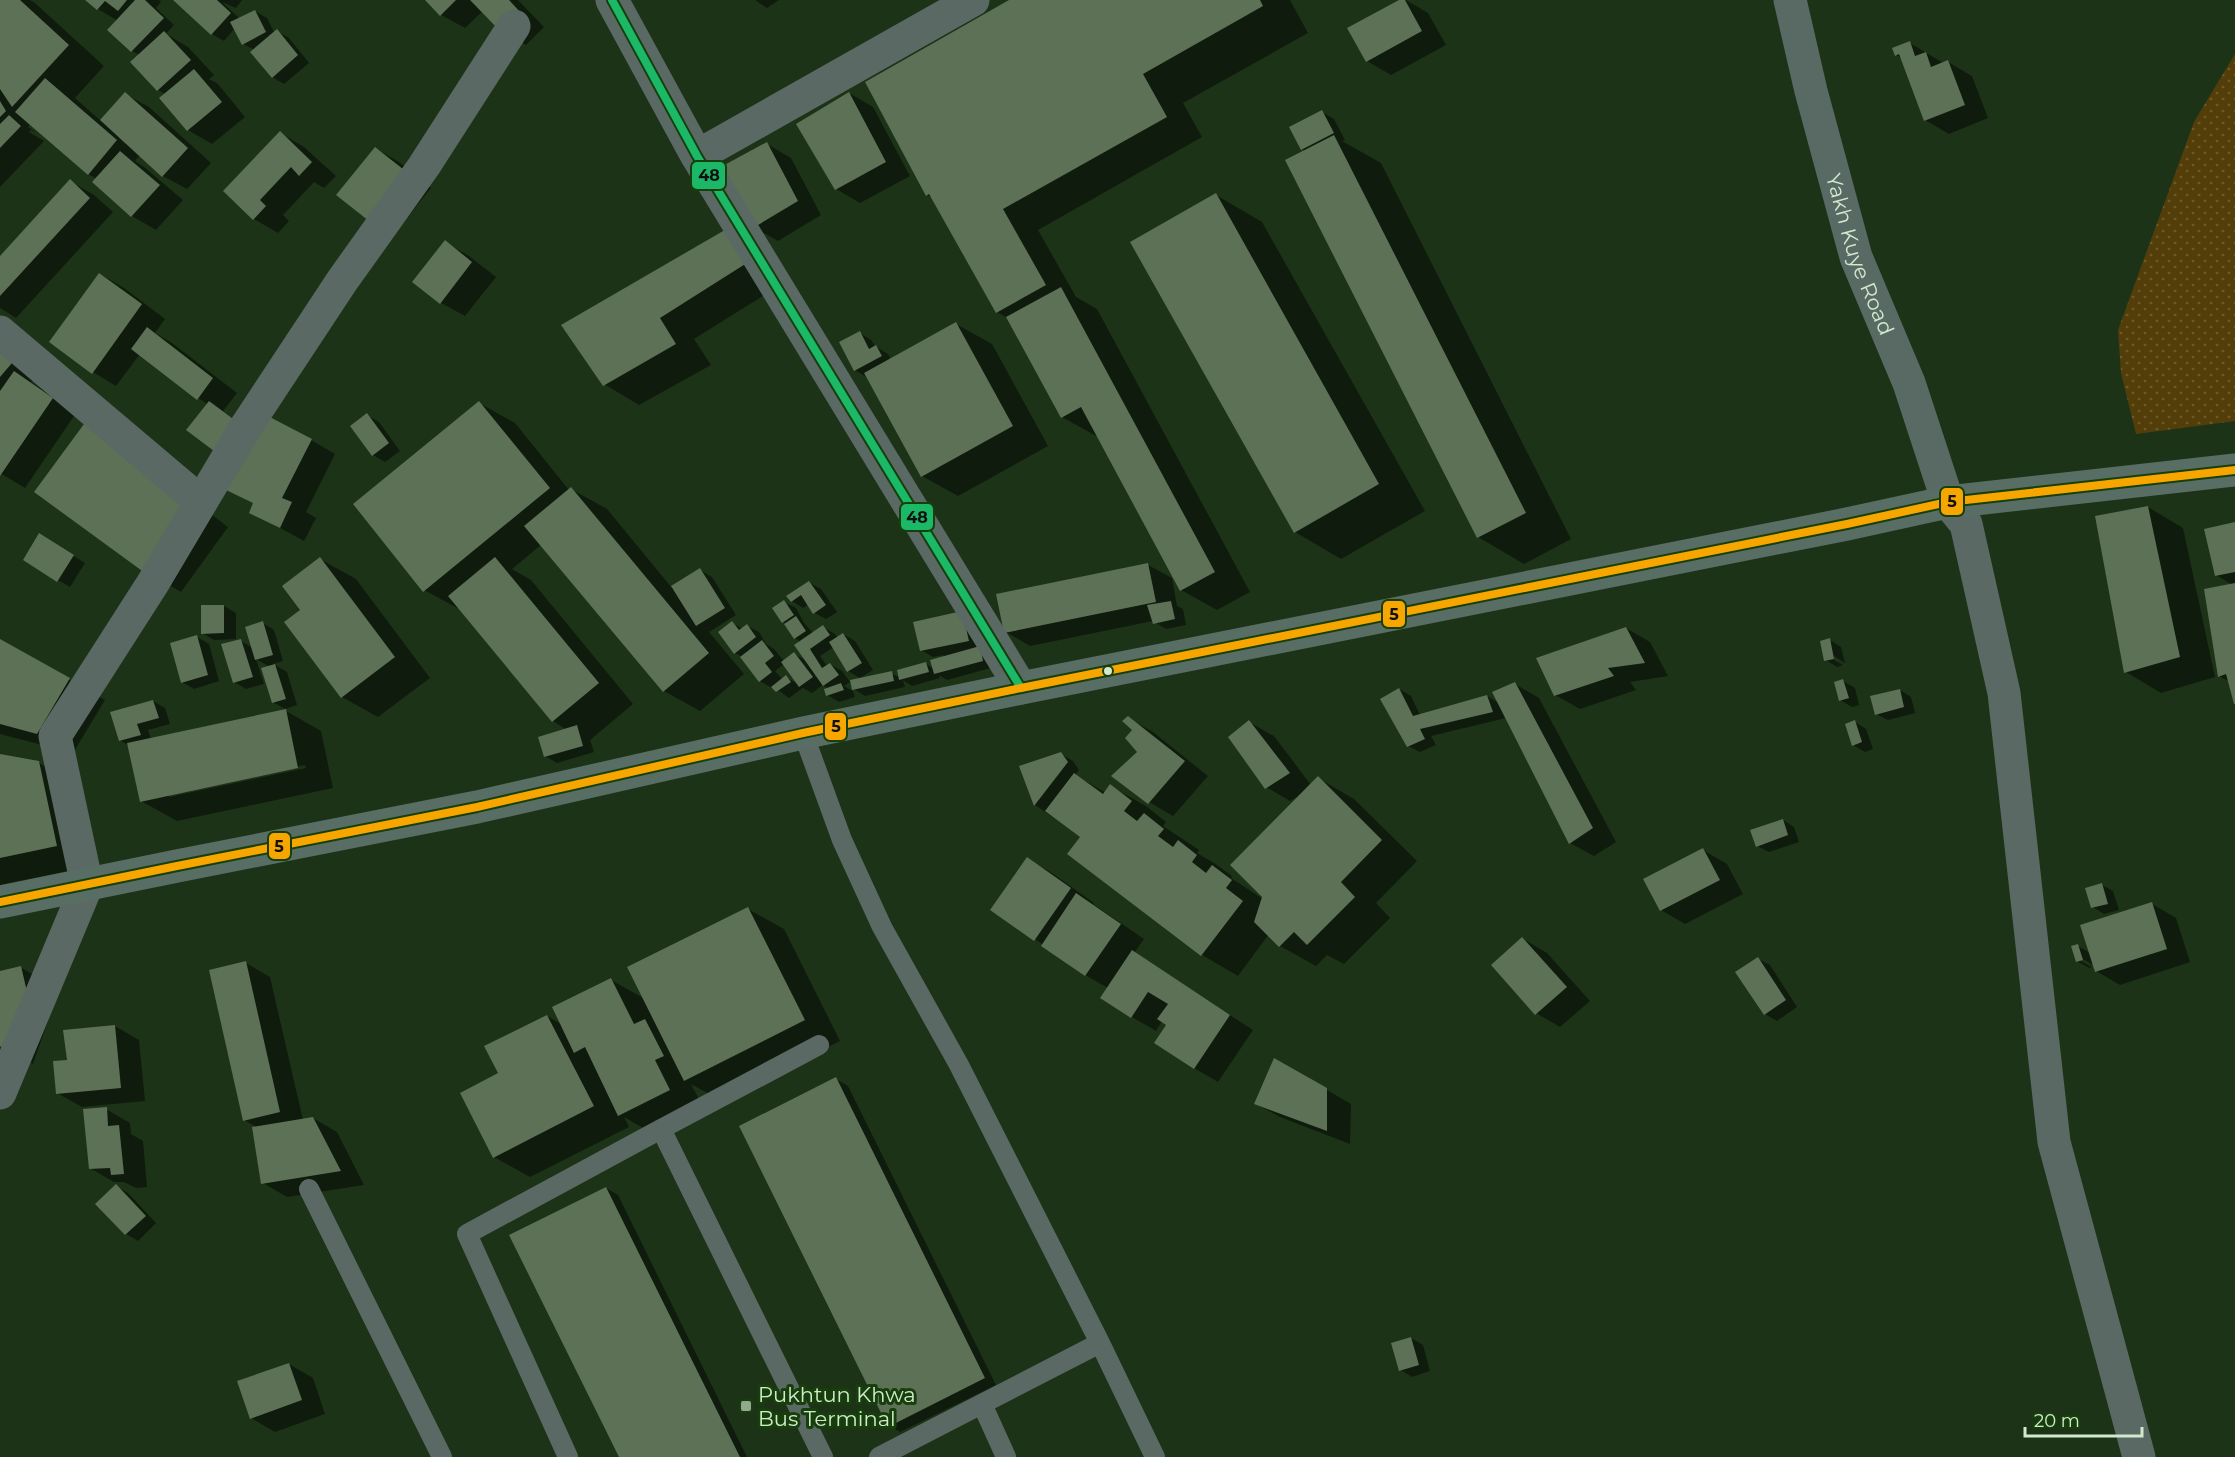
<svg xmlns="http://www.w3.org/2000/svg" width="2235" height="1457" viewBox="0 0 2235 1457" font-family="Montserrat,sans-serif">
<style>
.grass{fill:url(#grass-dots)}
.shadow{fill:#0007;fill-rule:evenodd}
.building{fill:#5c7156}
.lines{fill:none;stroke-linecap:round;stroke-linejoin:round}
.lane{stroke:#5b6965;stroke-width:20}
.street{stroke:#5b6965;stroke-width:33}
.secondary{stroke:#596a64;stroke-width:33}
.highway{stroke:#586e64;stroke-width:33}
.bus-1-casing{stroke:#163f0b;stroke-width:12}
.bus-2-casing{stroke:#163f0b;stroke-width:12}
.bus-1{stroke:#1ab867;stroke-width:8}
.bus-2{stroke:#f7a600;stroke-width:8}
.bus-dot{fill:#d1e9cc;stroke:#163f0b;stroke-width:2}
.poi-dot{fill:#92a98d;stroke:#163f0b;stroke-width:2}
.labels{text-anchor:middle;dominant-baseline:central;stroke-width:6;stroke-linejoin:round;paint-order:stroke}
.street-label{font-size:21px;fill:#d1e9cc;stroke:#163f0b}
.poi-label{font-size:21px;fill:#d1e9cc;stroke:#163f0b;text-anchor:start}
.line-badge{stroke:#163f0b;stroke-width:2}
.pale-badge-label{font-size:16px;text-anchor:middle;font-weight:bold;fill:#111}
</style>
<defs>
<pattern id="grass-dots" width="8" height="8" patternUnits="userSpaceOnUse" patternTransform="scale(1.5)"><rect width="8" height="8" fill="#533e09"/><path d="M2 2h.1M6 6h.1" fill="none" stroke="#6b5a2c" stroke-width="1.8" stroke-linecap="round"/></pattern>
</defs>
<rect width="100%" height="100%" fill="#1d3317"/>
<!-- grass -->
<path class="grass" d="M2235,54V421L2136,434L2121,373L2118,330L2194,122Z"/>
<!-- shadow -->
<path class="shadow" d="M0,0H30L35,3L104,66L75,98L101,121L125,94L149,107L211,163L187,189L163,176L140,155L135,161L144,167L183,200L156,230L132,216L94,182L97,179L88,174L31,123L28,127L37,133L31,130L29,132L44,141L0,187Z
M88,0H159L161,2L156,8L174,25L166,34L188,47L214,75L209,79L218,84L245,117L212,144L188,130L165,94L158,90L140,55L132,51L118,21L98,9Z
M175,0H242L236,8L222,2L240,19L255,11L267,18L275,34L277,31L289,38L309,63L284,84L272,77L255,50L243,44L235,28L224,41L212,34Z
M427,0H518L544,27L526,45L502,31L483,11L465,28L441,15Z
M755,0H779L767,8Z
M1012,0H1290L1308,33L1183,103L1202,137L1038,230L1076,297L1097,309L1250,592L1217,610L1181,590L1098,437L1062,417L1009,319L997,312L934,199L927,195Z
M1402,0H1406L1428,13L1446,45L1391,75L1367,61Z
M1910,43L1943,63L1948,62L1972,76L1988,118L1949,134L1925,120L1902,58L1896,55Z
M849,93L873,107L910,176L860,203L836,189Z
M1322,112L1334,119L1345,140L1342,141L1381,163L1571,539L1524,564L1478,537L1306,151L1302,149Z
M280,133L304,147L336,176L324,188L314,182L283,215L289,221L278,233L254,219L225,191Z
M767,144L791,158L821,215L778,241L754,227Z
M375,148L399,162L431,188L394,234Z
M70,181L94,195L113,212L16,318L0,308V258Z
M1216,195L1262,222L1425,511L1341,559L1295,532Z
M730,228L785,282L694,339L711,365L639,405L604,384Z
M445,242L469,256L496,277L465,316L441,303Z
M100,274L124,288L165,319L155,333L172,343L237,393L223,411L247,429L198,398L140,354L116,386L93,372Z
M956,324L992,344L1048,446L958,496L922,476L866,377L855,370L860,333L871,340L875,346L888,354L891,360Z
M0,347L35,378L31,382L76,413L25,488L0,473Z
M479,403L515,423L569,490L571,489L607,509L672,588L700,570L712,577L736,615L709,632L744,674L700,711L664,691L542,544L512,569L531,580L633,704L590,740L594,752L557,763L545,756L567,730L553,721L461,610L424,590Z
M367,415L379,422L400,451L385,462L373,455L352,426Z
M311,440L335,454L306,512L316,518L304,541L251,512Z
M120,446L228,527L181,592L146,571Z
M2148,507L2183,528L2215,677L2161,693L2126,672Z
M2235,524V701L2230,682L2219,676L2233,585L2216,575Z
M51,542L85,563L70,587L58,580Z
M320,559L356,579L430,678L378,717L342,697L302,610Z
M1148,565L1172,578L1177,606L1183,609L1186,625L1166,629L1153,621L1030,646L1006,632Z
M810,583L821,589L837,612L826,619L815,613L809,604L803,608L792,601Z
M784,602L796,608L804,623L813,633L823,627L835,634L838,638L843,634L855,641L873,670L860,678L848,671L834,647L820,656L827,666L830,664L842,671L850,682L844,686L853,691L855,697L839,702L827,695L829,689L823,685L812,693L803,688L789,698L774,687L772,688L760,681L743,657L735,653L732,623L743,629L747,626L759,632L766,644L774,649L784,661L794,654L807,661L801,642L795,638L787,624L783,622ZM784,664L800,685L786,677L783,680L775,671Z
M224,606L236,613V639L214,640L202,633Z
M974,620L994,667L947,680L939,675L940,678L912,686L903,680L905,687L865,696L854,689L891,673L900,678L926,664L934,669L944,657L943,655L933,657L921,650Z
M263,623L274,630L283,661L273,664L287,672L297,705L285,709L273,702L270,667L256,659L264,684L246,689L234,682L241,641L253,648Z
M1626,628L1650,642L1668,676L1630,682L1636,690L1580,709L1555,695Z
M197,637L209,644L219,681L194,689L182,682Z
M1830,640L1841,647L1845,663L1834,656V660L1843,665L1837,667L1826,660Z
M0,641L105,700L73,753L0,734Z
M1843,681L1855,688L1859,705L1852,707L1840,700Z
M1515,684L1539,698L1616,842L1594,856L1570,843L1506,718L1431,736L1436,745L1420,752L1408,746L1399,689L1411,696L1420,715L1487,696L1499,703Z
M1900,690L1911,697L1915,713L1888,720L1876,714Z
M153,701L165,708L170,724L148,730L151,739L286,711L321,731L333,788L177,821L141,801L129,746L120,740ZM305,765L306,768L169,797V794Z
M1128,718L1153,732L1208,776L1173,816L1149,802L1134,730Z
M1249,722L1274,736L1311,785L1318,778L1354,799L1417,861L1376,903L1390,918L1344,964L1327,955L1316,966L1280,946L1269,934L1238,976L1202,955L1069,854L1082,837L1035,805L1061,754L1073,761L1079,770L1075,775L1106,793L1110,786L1146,806L1166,822L1163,826L1199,850L1197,853L1214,863L1232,876L1231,878L1266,901L1299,796L1290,801L1266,787Z
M1855,722L1866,729L1873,749L1865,752L1853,745Z
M0,756L39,763L75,784L92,866L0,885Z
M1783,820L1794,827L1799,842L1769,852L1757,846Z
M1703,850L1727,864L1743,894L1685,924L1661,910Z
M1028,859L1052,873L1094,903L1093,904L1144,939L1134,953L1253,1030L1218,1082L1194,1068L1168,1025L1162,1021L1156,1031L1132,1017L1102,997L1108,988L1085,975L1035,939Z
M2102,885L2113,891L2119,910L2104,914L2093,907Z
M2152,904L2176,918L2190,962L2120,985L2096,971L2095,966L2081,958L2079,960L2092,967L2089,968L2077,961L2078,946L2090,953Z
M748,909L784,929L840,1041L720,1100L691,1084L705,1111L655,1135L624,1117L629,1127L530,1177L494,1157L500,1074L547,1016L563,1025L611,980L645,999Z
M1523,939L1547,953L1590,1001L1560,1027L1536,1013Z
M1758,959L1770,965L1797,1007L1777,1021L1765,1014Z
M246,963L270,977L303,1120L313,1118L337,1132L364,1185L287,1197L263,1183L258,1128L244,1120Z
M20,967L44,981L52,1010L33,1064L0,1044V972Z
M115,1026L139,1040L145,1101L82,1107L57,1093L68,1061Z
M1275,1060L1351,1104L1350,1144L1280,1117L1256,1104Z
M836,1079L848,1086L996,1385L900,1432L889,1425Z
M106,1109L130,1123L131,1134L143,1141L147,1187L136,1188L124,1182H114L90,1168Z
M116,1186L128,1193L156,1223L138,1241L126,1234L97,1204Z
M606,1188L618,1195L747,1457H620Z
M1411,1338L1423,1345L1430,1371L1412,1377L1401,1370Z
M289,1364L313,1378L325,1414L275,1432L251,1418Z"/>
<!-- building -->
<path class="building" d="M0,0H20L69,45L12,107L0,89Z
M85,0H127L118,11L105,1L97,10Z
M135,0H145L164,18L131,52L107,30Z
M173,0H217L231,13L211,35Z
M425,0H456L440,16Z
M470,0H509L521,13L501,32Z
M1009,0H1260L1263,6L1143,74L1167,117L1003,209L1046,285L996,313L929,194L926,196L865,82Z
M1399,0H1405L1422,31L1366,62L1347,28Z
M255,10L266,32L242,45L230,22Z
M277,29L298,55L272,78L250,52Z
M164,31L191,60L157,91L130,62Z
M1910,41L1915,56L1926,52L1931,67L1948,60L1965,105L1924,121L1899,54L1895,56L1892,48Z
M194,69L222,102L187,131L159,98Z
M45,78L117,140L88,175L15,112Z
M125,92L188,148L162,177L100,120Z
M849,92L886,162L835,190L796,124Z
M0,101L6,111L0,117Z
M1322,110L1334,133L1301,150L1289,127Z
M9,115L21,126L0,148V124Z
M280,131L312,162L299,176L291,167L260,200L266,206L253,220L223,191Z
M1334,135L1526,513L1477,538L1285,160Z
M767,142L798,201L753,228L717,169Z
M375,147L408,173L369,221L336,195Z
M120,151L160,185L131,217L92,182Z
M70,179L90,198L0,296V256Z
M1216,193L1379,484L1294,533L1130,242Z
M730,227L750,261L660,318L676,344L603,386L561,325Z
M445,240L472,262L440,304L412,282Z
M99,273L142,304L92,374L49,342Z
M1061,287L1215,572L1180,591L1081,407L1061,418L1006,317Z
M956,322L1013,426L921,477L864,373Z
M147,327L213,378L197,400L131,349Z
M860,331L869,349L876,345L882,356L854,371L839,342Z
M0,352L12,363L0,377Z
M14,371L53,398L0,476V391Z
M209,401L236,421L214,451L186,430Z
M479,401L550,488L423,592L353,504Z
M367,413L389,443L372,456L350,426Z
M264,414L312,439L282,498L292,502L280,528L249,513L253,503L226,490Z
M84,424L194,505L145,573L34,492Z
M571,487L709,653L663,692L524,526Z
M2148,506L2180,657L2124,673L2095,516Z
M2235,522V572L2215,576L2204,529Z
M39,533L74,555L57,582L23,560Z
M320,557L395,657L341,698L284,622L300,610L282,586Z
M495,557L599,683L552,722L448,596Z
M1148,563L1156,602L1004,633L996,594Z
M700,568L725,608L696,626L671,586Z
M809,581L826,605L813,614L801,595L791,602L786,596Z
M2235,583V704H2234L2226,674L2218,677L2204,589Z
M784,600L794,615L782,623L772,608Z
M1171,601L1175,619L1153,624L1147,605Z
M201,605H224V633L201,634Z
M962,611L969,641L920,651L913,622Z
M796,616L806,631L794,639L784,624Z
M263,621L273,655L255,660L245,627Z
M732,621L739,630L747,624L756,637L734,654L718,632Z
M823,625L830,635L810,649L822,668L830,663L839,675L823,686L794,645Z
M1626,627L1645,663L1608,668L1614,676L1554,696L1536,658Z
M843,633L862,663L847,672L829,642Z
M197,635L208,675L181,683L170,643Z
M1830,638L1834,659L1824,661L1820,641Z
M0,639L70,678L37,734L0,724Z
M241,639L253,677L233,683L221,644Z
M762,640L774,656L765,663L772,672L759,682L740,657Z
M980,646L983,661L934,674L930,660Z
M794,652L813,677L799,687L781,662Z
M926,662L929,672L899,680L897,670Z
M275,664L286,699L272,703L261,668Z
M892,671L894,681L852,690L850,680Z
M786,675L791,682L776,692L771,687Z
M1843,679L1849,698L1839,701L1834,682Z
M1515,682L1593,828L1569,844L1492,692Z
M841,683L844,690L826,696L824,689Z
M1399,688L1413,716L1487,695L1493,712L1420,729L1425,739L1407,747L1380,699Z
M1900,689L1904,707L1875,715L1870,696Z
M153,700L159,718L137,724L141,735L119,741L110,712Z
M286,709L298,768L140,802L127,743Z
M1128,716L1185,761L1148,804L1111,776L1137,752L1125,738L1132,730L1122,721Z
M1249,720L1290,773L1265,789L1228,737Z
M1855,720L1862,742L1852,746L1845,724Z
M577,725L583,746L544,757L538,737Z
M1061,752L1068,762L1034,806L1019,766Z
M0,754L39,761L57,846L0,858Z
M1074,773L1103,794L1110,784L1132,801L1124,811L1137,821L1144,813L1164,829L1158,836L1173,847L1178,840L1197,855L1192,862L1206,873L1212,865L1232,880L1226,888L1243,901L1201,956L1067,854L1080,837L1045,811Z
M1318,776L1382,840L1341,882L1355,897L1307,945L1294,932L1279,947L1254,922L1262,897L1230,865Z
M1783,819L1788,835L1756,847L1750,830Z
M1703,848L1720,880L1660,911L1643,879Z
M1027,857L1071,888L1034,941L990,910Z
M2102,883L2108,904L2091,908L2085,888Z
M1076,893L1121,924L1085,976L1041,946Z
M2152,902L2167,949L2095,972L2080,925Z
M748,907L805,1020L684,1081L627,967Z
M1522,937L1567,987L1535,1015L1491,965Z
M2078,944L2083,960L2076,962L2071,946Z
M1132,950L1230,1015L1194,1069L1154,1043L1166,1025L1157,1019L1168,1004L1148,992L1131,1018L1100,998Z
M1758,957L1786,1000L1764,1015L1735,972Z
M246,961L280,1112L243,1121L209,970Z
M21,966L28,996L9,1052L0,1046V971Z
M611,978L634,1024L645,1019L664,1056L655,1060L670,1090L618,1116L585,1047L574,1053L552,1007Z
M547,1015L594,1106L493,1158L460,1093L498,1073L484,1046Z
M115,1025L121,1088L56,1094L53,1061L67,1060L63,1030Z
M1274,1058L1327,1088V1131L1254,1104Z
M836,1077L985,1378L888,1427L739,1126Z
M107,1107L108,1126L119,1125L124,1174L111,1175L110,1168L89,1169L83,1109Z
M313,1117L341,1171L261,1184L252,1127Z
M116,1184L146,1216L125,1235L95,1204Z
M606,1187L740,1457H619L509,1235Z
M1411,1337L1419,1365L1399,1371L1391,1343Z
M289,1363L302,1400L250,1419L237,1381Z"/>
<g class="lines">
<!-- lane -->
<path class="lane" d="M803,733L842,840L882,927L959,1065L1100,1343L1155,1457
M819,1045L661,1129L823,1457
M309,1189L442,1457
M982,1404L1006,1457
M568,1457L467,1234L661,1129
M879,1457L1100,1343"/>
<!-- street -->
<path class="street" d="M612,0L697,156L1021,688
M697,156L973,0
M0,332L201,502
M1948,502L1966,524L2004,693L2054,1142L2139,1457
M0,1093L87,885L55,736L153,583L247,425L342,281L424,166L514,26"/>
<!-- secondary -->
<path class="secondary" id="s1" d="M1790,0L1811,91L1856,257L1909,383L1948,502"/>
<!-- highway -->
<path class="highway" d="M0,902L177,866L477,807L803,733L1021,688L1847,524L1948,502L2235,470"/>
<!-- bus-1 casing -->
<g class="bus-1-casing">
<path id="bus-1" d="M612,0L697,156L1021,688"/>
</g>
<!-- bus-2 casing -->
<g class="bus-2-casing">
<path id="bus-2" d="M0,902L177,866L477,807L803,733L1021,688L1847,524L1948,502L2235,470"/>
</g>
<!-- bus-1 -->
<use href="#bus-1" class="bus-1"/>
<!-- bus-2 -->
<use href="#bus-2" class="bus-2"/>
</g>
<!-- markers -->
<circle class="bus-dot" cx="1108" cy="671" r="5"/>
<rect class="poi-dot" x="740" y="1400" width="12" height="12" rx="3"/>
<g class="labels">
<!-- street labels -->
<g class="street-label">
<text stroke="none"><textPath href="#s1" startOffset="264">Yakh Kuye Road</textPath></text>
</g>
<!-- poi labels -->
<g class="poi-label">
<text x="758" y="1394">Pukhtun Khwa<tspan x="758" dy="24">Bus Terminal</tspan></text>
</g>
</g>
<g class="line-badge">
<rect x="691" y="161" width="35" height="29" rx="6" fill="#1ab867"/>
<rect x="1940" y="487" width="24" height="29" rx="6" fill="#f7a600"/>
<rect x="900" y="503" width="34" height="28" rx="6" fill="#1ab867"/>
<rect x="1382" y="600" width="24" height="28" rx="6" fill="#f7a600"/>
<rect x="824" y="712" width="23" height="29" rx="6" fill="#f7a600"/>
<rect x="268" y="832" width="23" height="28" rx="6" fill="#f7a600"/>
</g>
<g class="pale-badge-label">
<text x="709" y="181">48</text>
<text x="1952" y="507">5</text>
<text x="917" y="523">48</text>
<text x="1394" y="620">5</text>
<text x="836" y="732">5</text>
<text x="279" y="852">5</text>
</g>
<!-- scale -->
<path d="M2025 1427v9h117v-9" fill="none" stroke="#d1e9cc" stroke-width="3"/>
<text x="2034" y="1427" font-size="18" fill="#d1e9cc" stroke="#163f0b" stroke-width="4.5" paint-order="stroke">20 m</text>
</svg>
